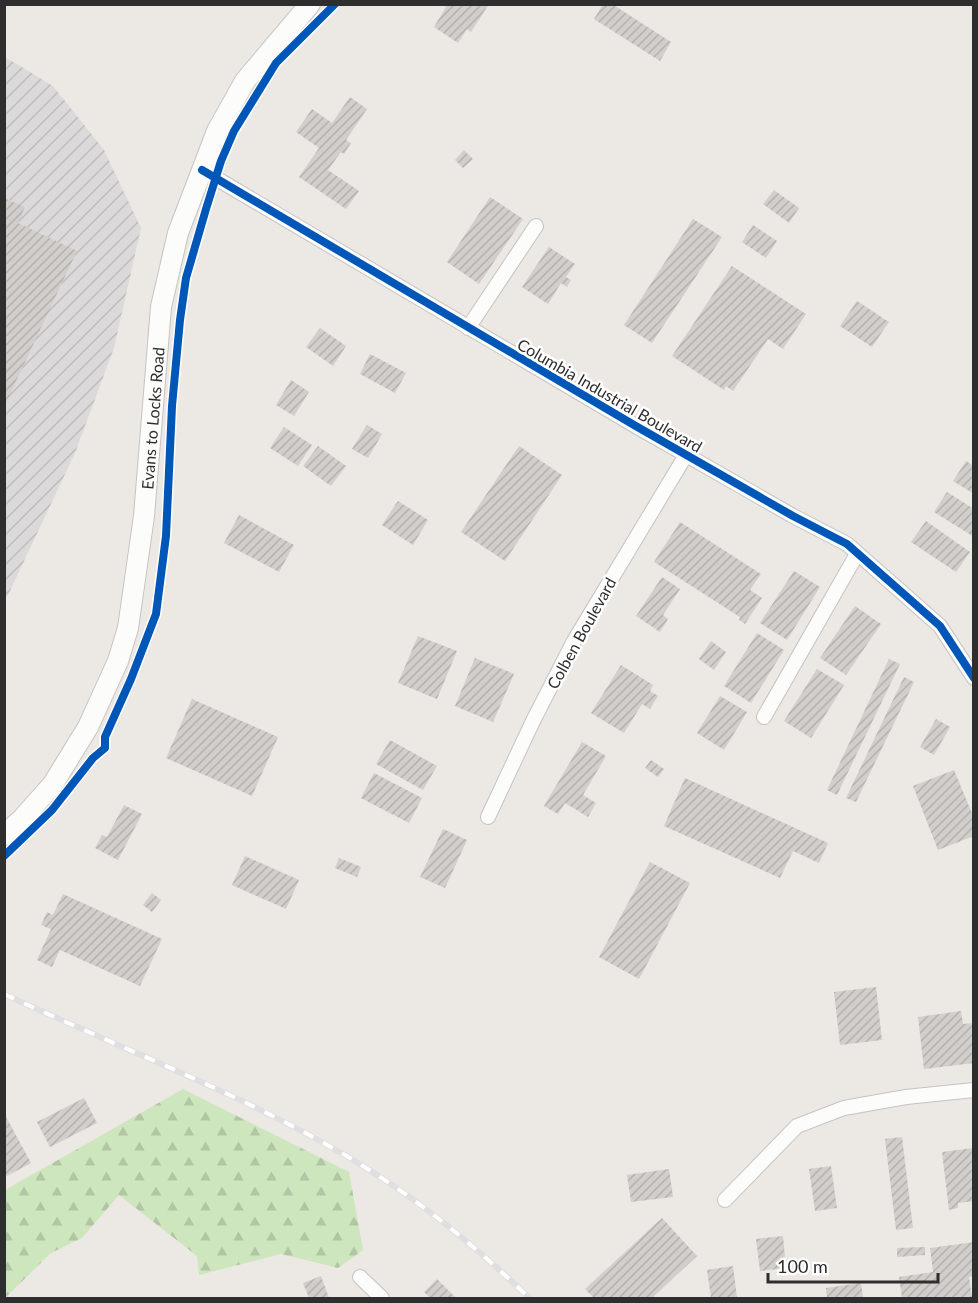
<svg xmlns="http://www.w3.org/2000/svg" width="978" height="1303" viewBox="0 0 978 1303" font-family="Lato,sans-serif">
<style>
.industrial{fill:url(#industrial-furrows)}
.forest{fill:url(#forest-firs)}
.building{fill:url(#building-hatch)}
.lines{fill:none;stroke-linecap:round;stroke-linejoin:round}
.street-casing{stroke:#c5c4c5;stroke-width:16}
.secondary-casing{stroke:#c5c4c5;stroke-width:22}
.street{stroke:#fcfcfb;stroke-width:14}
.secondary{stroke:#fcfcfb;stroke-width:20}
.rail-casing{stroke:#dfdfe1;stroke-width:6}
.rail{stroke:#fff;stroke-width:4;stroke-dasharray:11;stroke-linecap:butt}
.cycleway-casing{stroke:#fff;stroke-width:11}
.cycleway{stroke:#0057b8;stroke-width:8}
.labels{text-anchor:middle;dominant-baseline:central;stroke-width:5;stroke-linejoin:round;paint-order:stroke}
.street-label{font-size:16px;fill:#2e2e2e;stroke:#fff}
</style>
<defs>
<pattern id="industrial-furrows" width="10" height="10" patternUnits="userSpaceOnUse" patternTransform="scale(1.5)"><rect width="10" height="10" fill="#dcd9db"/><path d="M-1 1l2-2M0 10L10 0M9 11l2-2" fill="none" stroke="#bdbbbc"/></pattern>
<pattern id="forest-firs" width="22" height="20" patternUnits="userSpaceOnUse" patternTransform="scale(1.5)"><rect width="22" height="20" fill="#cee6be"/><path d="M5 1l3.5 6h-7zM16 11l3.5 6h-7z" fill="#b1c6a4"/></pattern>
<pattern id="building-hatch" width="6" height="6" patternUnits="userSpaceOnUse" patternTransform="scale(1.5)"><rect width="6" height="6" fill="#d1cecb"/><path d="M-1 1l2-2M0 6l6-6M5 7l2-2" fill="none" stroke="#b4b1af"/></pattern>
</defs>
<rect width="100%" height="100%" fill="#ece8e4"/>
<!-- industrial -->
<path class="industrial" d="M5,57L53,86L104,150L141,228L114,348L75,453L8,595L5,598Z"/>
<!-- forest -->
<path class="forest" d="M183,1089L349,1172L363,1250L338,1268L281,1254L199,1275L197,1256L119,1195L82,1238L51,1253L5,1298V1190Z"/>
<!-- building -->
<path class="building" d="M442,4H489L471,32L467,29L458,43L434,27L446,7Z
M603,4H612L671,42L660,61L594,19Z
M350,97L367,109L346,140L351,143L344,154L341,152L328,170L359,191L346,209L299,177L319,148L296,132L312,109L332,123Z
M464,150L473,159L463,168L455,160Z
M774,190L799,208L789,223L763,204Z
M490,197L523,219L479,284L447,262Z
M4,198L25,207L18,223L77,251L4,407Z
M693,219L722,237L652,343L624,325Z
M753,225L777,241L766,258L742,242Z
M549,247L575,264L566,277L571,280L567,287L561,283L548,304L522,287Z
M732,266L806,314L783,349L768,339L733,391L726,386L724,390L672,356Z
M857,301L889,322L872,347L840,326Z
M320,328L346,346L333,366L306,347Z
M370,354L406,373L395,393L360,374Z
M291,380L309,392L294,416L276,405Z
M367,425L382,434L368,458L352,449Z
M284,427L312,445L298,466L270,448Z
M318,446L346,466L331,486L303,466Z
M519,446L562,475L505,561L461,532Z
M966,461L974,466V494L953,481Z
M947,492L974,509V537L934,512Z
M398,501L428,520L413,545L382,525Z
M239,515L294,545L279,572L224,543Z
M926,521L970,552L956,572L911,542Z
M680,522L761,574L750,590L762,598L745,624L739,620L740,617L654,562Z
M794,571L820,587L787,640L760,623Z
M662,577L680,589L663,615L668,619L660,632L636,616Z
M855,606L881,624L846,675L820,658Z
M757,633L784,650L751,703L724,686Z
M418,636L457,651L437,699L398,683Z
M711,641L726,652L714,670L699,659Z
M475,658L514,674L493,722L455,706Z
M889,659L900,664L837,795L827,790Z
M621,665L653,685L650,691L658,696L650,709L642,704L624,733L591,713Z
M817,669L844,685L811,738L784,721Z
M904,677L914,682L856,802L846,798Z
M720,696L747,712L724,750L697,733Z
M192,699L278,737L252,796L166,758Z
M936,719L950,727L934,755L920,747Z
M390,740L437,766L423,790L376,764Z
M582,742L606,756L583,795L596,803L588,817L565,803L558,814L544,806Z
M651,760L664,769L658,777L645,768Z
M954,770L974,818V836L938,850L913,786Z
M374,773L422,798L409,823L361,798Z
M685,778L828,843L819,863L793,851L780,878L664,826Z
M124,805L142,814L118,860L95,848L102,835L107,837Z
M443,829L467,840L445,888L420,877Z
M245,856L299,880L286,909L232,885Z
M339,858L361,867L357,877L335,868Z
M650,862L690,883L639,979L599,957Z
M152,893L161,900L152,912L143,905Z
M63,894L162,939L140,986L60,950L52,967L37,960L51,929L41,925L47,912L53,915Z
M876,987L882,1040L840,1045L834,992Z
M961,1011L963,1024L974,1023V1063L924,1069L918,1017Z
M84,1098L97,1123L50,1147L37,1122Z
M4,1113L31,1163L7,1176L4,1170Z
M902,1137L913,1228L896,1230L885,1139Z
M974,1148V1201L958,1203V1208L949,1210L942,1152Z
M831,1166L837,1208L815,1211L809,1169Z
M669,1169L673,1197L631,1202L627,1175Z
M662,1218L697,1256L652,1298H594L585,1289Z
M783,1236L786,1268L760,1271L756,1239Z
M974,1242V1276L969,1277L972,1298H902L899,1277L933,1272L930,1248Z
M925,1247V1255L897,1257V1248Z
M733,1266L737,1298H711L707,1270Z
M321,1276L329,1298H309L303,1283Z
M437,1279L456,1298H430L424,1292Z
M861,1283L863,1298H827L826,1288Z"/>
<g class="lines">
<!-- street casing -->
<g class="street-casing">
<path id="street" d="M202,170L634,425L793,516L847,544L940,626L974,678
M468,328L536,226
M764,717L857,554
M488,817L533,721L574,641L686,455
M725,1200L797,1126L844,1108L906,1097L974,1090
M360,1277L382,1298"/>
</g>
<!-- secondary casing -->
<g class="secondary-casing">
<g id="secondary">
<path id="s1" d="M4,835L22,819L53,784L88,727L118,661L128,628L144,516L161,307L178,233L217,131L245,81L310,4"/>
</g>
</g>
<!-- street -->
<use href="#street" class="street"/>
<!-- secondary -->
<use href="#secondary" class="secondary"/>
<!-- rail casing -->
<g class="rail-casing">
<path id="rail" d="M4,994C120,1048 240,1093 350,1158C415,1197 475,1245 529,1298"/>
</g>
<!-- rail -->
<use href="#rail" class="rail"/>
<!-- cycleway casing -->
<g class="cycleway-casing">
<path id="cycleway" d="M202,170L634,425L793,516L847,544L940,626L974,678
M4,856L52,810L93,758L105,748V737L131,679L156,614L166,536L172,406L180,320L186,278L206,209L221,161L234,131L276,63L335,4"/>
</g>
<!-- cycleway -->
<use href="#cycleway" class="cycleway"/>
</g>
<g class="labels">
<!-- street labels -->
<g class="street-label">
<text transform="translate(610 395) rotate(30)">Columbia Industrial Boulevard</text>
<text stroke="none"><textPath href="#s1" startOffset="456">Evans to Locks Road</textPath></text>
<text transform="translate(581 633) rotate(-61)">Colben Boulevard</text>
</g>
</g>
<!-- border -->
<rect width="978" height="1303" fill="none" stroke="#2e2e2e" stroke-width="12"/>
<!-- scale -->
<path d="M768 1273v9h170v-9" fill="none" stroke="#2e2e2e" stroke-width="3"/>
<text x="777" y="1273" font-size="18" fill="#2e2e2e" stroke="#ffffff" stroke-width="4.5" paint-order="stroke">100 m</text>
</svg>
